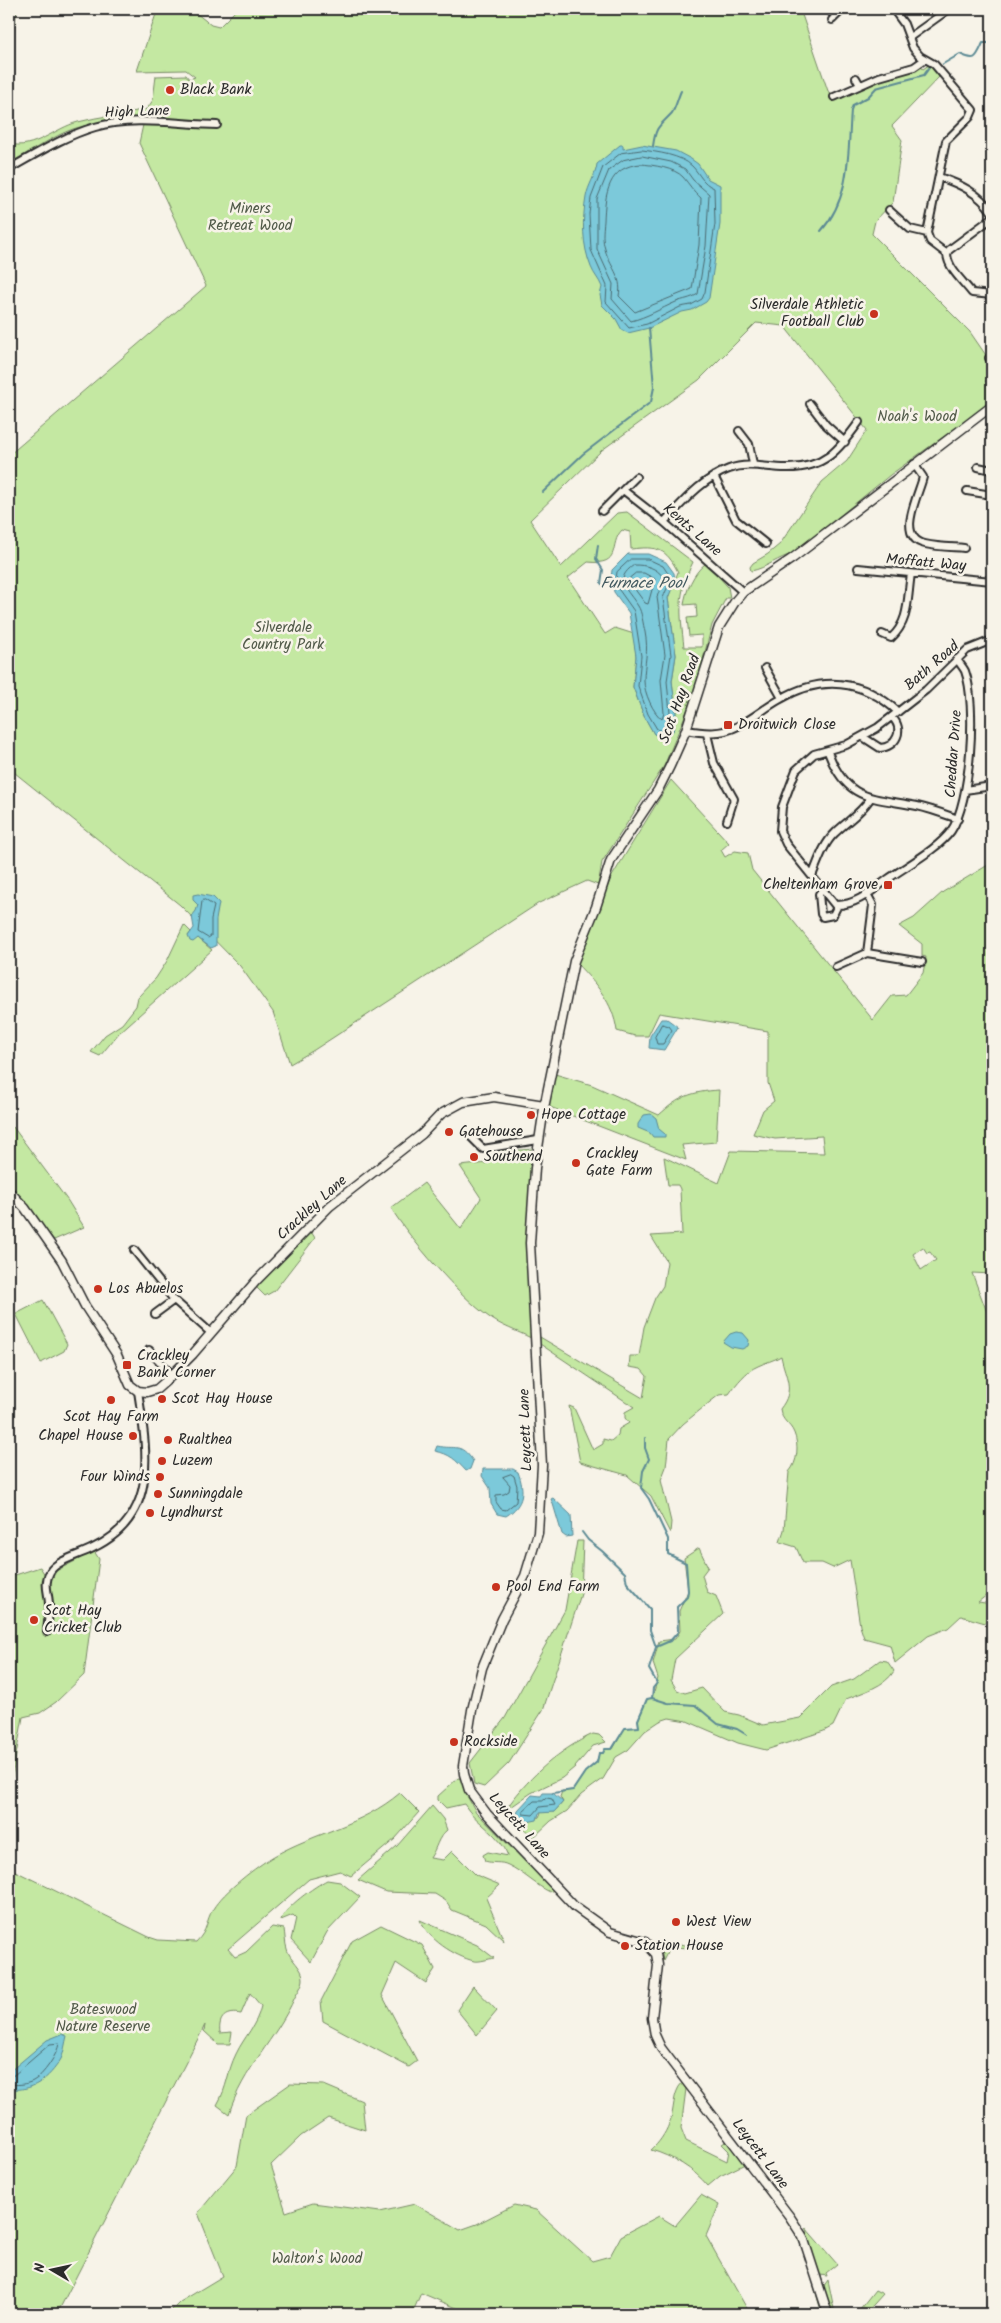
<svg xmlns="http://www.w3.org/2000/svg" width="1001" height="2323" viewBox="0 0 1001 2323" font-family="Kalam,sans-serif">
<style>
.green{fill:#c4e8a2;stroke:#788a66;fill-rule:evenodd}
.water{fill:#7cc9da;stroke:#5c8a94}
.lines{fill:none;stroke-linecap:round;stroke-linejoin:round}
.shore{stroke:#4b6a71;stroke-width:1}
.stream{stroke:#5c8a94;stroke-width:2}
.minor-casing{stroke:#2b2b2b;stroke-width:10}
.tertiary-casing{stroke:#2b2b2b;stroke-width:11}
.minor{stroke:#f7f3e8;stroke-width:6}
.tertiary{stroke:#f7f3e8;stroke-width:8}
.poi-dot{fill:#c8321e;stroke:#f7f3e8;stroke-width:2}
.labels{text-anchor:middle;dominant-baseline:central;stroke-width:5;stroke-linejoin:round;paint-order:stroke}
.poi-label{font-size:15px;fill:#2b2b2b;stroke:#f7f3e8;text-anchor:start}
.street-label{font-size:15px;fill:#2b2b2b;stroke:#f7f3e8}
.park-label{font-size:15px;fill:#515a49;stroke:#f7f3e8}
.water-label{font-size:16px;font-style:italic;fill:#435a60;stroke:#f7f3e8}
</style>
<rect width="100%" height="100%" fill="#f7f3e8"/>
<filter id="ink" filterUnits="userSpaceOnUse"><feTurbulence type="fractalNoise" baseFrequency=".02" numOctaves="2"/><feDisplacementMap in="SourceGraphic" scale="10" xChannelSelector="R" yChannelSelector="G"/><feConvolveMatrix kernelMatrix="1 2 1 2 8 2 1 2 1" color-interpolation-filters="sRGB"/></filter>
<g filter="url(#ink)">
<!-- green -->
<path class="green" d="M9,9H17L9,60Z
M153,9H191L211,25L219,27L237,9H800L828,91L833,94L836,100L880,79L910,72L921,66L923,69L930,64L939,77L892,126L902,140L893,202L875,221L872,234L970,332L992,364V376L985,381L992,388V402L890,475L793,554C778,557 767,568 751,571L750,567L753,563L768,554L780,544L822,482L847,461L867,430L784,326L756,323L699,380L602,450L530,520L561,567L617,513L627,512L693,562C677,595 680,611 684,647H702V635L689,636L687,618L697,617L696,604L684,605C685,592 694,572 705,564L709,566L728,587L730,598H726L712,625L694,694L664,766L602,862L598,885L587,881L539,903L314,1050L290,1064L273,1012L240,966L180,905L15,773L9,764V455L206,286L139,143L143,125L187,124L196,121C156,119 113,116 73,129C53,136 29,153 9,163V144C34,150 55,128 78,122C100,116 125,114 147,109L153,100L156,76L186,75L189,79L195,77L186,70L137,71L156,14ZM622,530L630,532L631,549C657,546 666,548 678,572L668,598L676,655L672,681L676,713L673,731L654,734L644,716L633,687L636,656L634,634L615,628L605,634L568,578L588,562C623,566 608,544 622,530Z
M671,780L729,843L721,850L725,857L735,851L748,853L752,870L873,1020L892,996L906,995L923,973L926,957L922,956V944L899,926L914,918L943,892L988,865H992V1274L972,1273L992,1325L991,1349L992,1353V1591L978,1602L992,1604V1625L961,1616L948,1628L928,1636L895,1663L890,1645L864,1638L860,1626L850,1560L833,1568L822,1563H803L796,1547L780,1542L784,1530L789,1472C798,1462 799,1445 794,1433C790,1423 782,1422 780,1409C796,1389 785,1377 781,1356C773,1361 766,1362 758,1366C746,1371 737,1383 729,1394L719,1395L710,1402L683,1424L669,1439L666,1467L661,1480L671,1522L670,1533L651,1496L627,1475L580,1462L569,1406L574,1408L593,1450L603,1444V1439L611,1441L618,1435L619,1429L629,1423L625,1418V1412L634,1407L540,1344V1337L643,1398L647,1376L641,1369L629,1367L630,1356H639L644,1327L655,1298L663,1286L667,1262L651,1236L682,1234L680,1189L678,1185H668L664,1157L719,1183L731,1151L824,1153L822,1136L775,1139L753,1134L763,1110L774,1101L768,1083V1031L659,1013L648,1036H635L617,1031C613,1002 596,984 577,964L611,878ZM923,1247L927,1253L930,1252L936,1260L921,1270L913,1254Z
M184,925L191,932L188,936L198,938L212,950L119,1033L100,1056L91,1052L105,1035L122,1024L136,1006L138,997L156,978L167,961Z
M555,1074L592,1085L659,1115C680,1096 691,1092 719,1090L716,1142L682,1145L686,1160L565,1113L550,1107L549,1104Z
M13,1127L68,1201L84,1227L54,1240L9,1187V1130Z
M532,1149L527,1221V1266L531,1338C517,1331 501,1326 489,1317C460,1297 409,1238 391,1208L424,1183L461,1229L481,1198L460,1166L488,1163L486,1153Z
M310,1230L315,1238L274,1291L265,1296L256,1287Z
M43,1300L67,1344L64,1351L41,1363L16,1314Z
M577,1541H583L581,1594L543,1710L509,1763L484,1787L474,1784L470,1763L505,1718L565,1610Z
M699,1548L708,1567L702,1575L707,1592L716,1596L723,1614L675,1659L671,1680L677,1690L685,1693L702,1688L725,1712L739,1715L763,1725L800,1718L831,1687L854,1679L880,1660L887,1661L894,1671C886,1686 861,1693 846,1699L833,1726L824,1731L766,1750L738,1743L687,1721L669,1718L660,1721L645,1731L628,1750L616,1757L603,1779L581,1795L567,1811L551,1821L534,1837L524,1829L523,1824L539,1817L542,1811L554,1812L563,1802L560,1797L562,1791L573,1790L585,1772L597,1762L599,1753H603L605,1749H613L625,1728L639,1727L638,1720L647,1699L652,1698L658,1678L653,1663L659,1641L675,1639L680,1631L679,1611L688,1591L684,1558Z
M94,1551L99,1559L84,1675L56,1702L40,1713L23,1717L9,1793V1577L40,1567L50,1583L56,1571Z
M593,1734L599,1735L606,1742L593,1746L575,1767L562,1778L531,1793L511,1807L509,1805C530,1776 560,1749 593,1734Z
M458,1778L463,1779L466,1794L476,1812L553,1890L550,1892C535,1885 523,1872 508,1865C500,1861 494,1864 485,1861L483,1855L488,1852L508,1856C501,1834 476,1824 464,1804L446,1808L438,1800V1796Z
M400,1793L419,1812L395,1839L351,1876L340,1871L309,1879L228,1949L235,1957L246,1952L272,1927L284,1929C285,1935 285,1943 287,1949C289,1959 304,1968 303,1979C303,1984 298,1992 295,1997C277,2038 242,2070 229,2114L217,2105C228,2086 227,2072 236,2054C244,2037 257,2025 261,2006L250,1993L241,2014C226,2011 218,2017 220,2033L232,2032L230,2044H218L204,2031L205,2025L57,2314H9V1868L149,1937L158,1940L196,1942C209,1929 205,1922 213,1909C223,1892 257,1866 274,1856C316,1832 361,1826 400,1793Z
M432,1806L443,1819L447,1830C437,1838 437,1848 430,1858L443,1860L452,1851L476,1875L500,1885L486,1898L504,1941L486,1924L452,1910L446,1901L435,1894L386,1892L358,1880L397,1846Z
M327,1880L340,1882L360,1897L327,1932L311,1962L291,1940L296,1918L293,1915L281,1920C284,1908 315,1886 327,1880Z
M420,1920L477,1945L494,1958C488,1959 480,1962 474,1961C454,1956 428,1939 420,1920Z
M381,1925L422,1945L435,1969L426,1983L396,1963L382,1995L417,2061L409,2067L323,2021L321,2001L352,1941Z
M669,1944L691,1945L690,1948L670,1947L663,1961L661,1949Z
M473,1986L497,2011L477,2035L457,2010Z
M682,2083L686,2089L681,2128L686,2141L727,2161L729,2151L722,2144L727,2141L745,2164L720,2176L708,2186C694,2169 672,2156 651,2150C659,2143 665,2134 669,2124C675,2111 672,2093 682,2083Z
M290,2084L324,2085L362,2101L365,2130L328,2118L301,2136L271,2165L286,2212L313,2203L380,2212L415,2204L460,2230L477,2224L514,2205L536,2210L592,2261L610,2256L621,2236L659,2216L675,2226L701,2195L719,2205L706,2236L750,2314H471L421,2293L412,2314H168L180,2302L223,2276L198,2213L237,2166L246,2115Z
M805,2227L837,2264L826,2273L827,2276L821,2275L823,2287L828,2280L835,2314H824L820,2307L803,2248L798,2240L807,2232Z
M875,2290L883,2294L865,2314H856Z"/>
<!-- water -->
<path class="water" d="M620,145H623V149L642,145L676,151L691,159L698,164L708,179L720,185V224L709,298L706,302L692,310L682,312L649,328L628,333L622,330L616,319L602,305L600,295L602,287C599,279 594,275 591,267C582,245 582,220 586,197C588,185 596,175 597,164Z
M628,554H648L666,562L674,573L675,581L668,598L676,655L672,681L676,713L673,731L663,737L654,734L644,716L633,687L636,656L629,613L614,592L611,579L612,570Z
M198,894L213,897L219,903L216,920V946L211,948L198,938L193,942L190,941L188,936L194,928L192,916L196,911L198,905L193,900V895Z
M661,1019H667L678,1027L664,1050L649,1048L650,1036Z
M651,1114L656,1118L659,1129L665,1134V1137H653L650,1133L638,1128V1124L644,1115Z
M736,1332L743,1333L749,1340L748,1346L742,1349L731,1347L723,1342L730,1334Z
M437,1446C456,1450 460,1442 473,1461L470,1469L466,1471C456,1460 450,1454 435,1451Z
M483,1469H513L518,1472C525,1491 524,1505 506,1516L497,1514L491,1504L490,1488L482,1476Z
M553,1498L571,1515L572,1536L566,1537L562,1534L553,1504L551,1499Z
M543,1793H553L563,1802L554,1812L539,1813L537,1820L527,1822L517,1818L518,1810L532,1795L541,1796Z
M62,2034L67,2036C65,2043 64,2053 61,2059C49,2079 32,2092 9,2089V2072L47,2040Z"/>
<g class="lines">
<!-- shore -->
<path class="shore" d="M642,150C657,152 681,155 692,166C700,174 702,183 714,188L715,224L705,292L702,299L691,305L680,307L647,324L629,328L606,302L607,286L591,250L589,214L591,198L603,167L621,153Z
M642,156L671,162L685,169L693,180L709,194L706,246L698,294C690,299 684,299 676,302C660,309 647,317 631,321L612,299L613,284L597,249V199L609,170L623,160Z
M641,164C653,165 675,168 683,177C689,184 693,191 701,198L699,245L692,289L635,312L619,296C623,276 609,266 605,249C602,240 603,231 604,221C605,194 608,166 641,164Z
M631,559H648L663,566L669,575L670,581L663,598L671,655L667,681L670,713L668,728L663,731L657,729L648,714L638,686L641,656L634,611L619,590L616,579L617,572Z
M634,565C646,565 656,567 664,578L657,597L665,655L661,680L664,713L662,719C653,713 644,692 644,681C644,663 649,652 645,632C643,624 642,612 638,606C628,590 612,580 634,565Z
M636,573H644L655,579L648,604L645,603L631,584L630,578Z
M205,900L214,906L211,919V936L208,938L198,932L202,901Z
M662,1024L669,1026L672,1030L663,1044H657L655,1037Z
M511,1474L514,1476L517,1486L516,1502L506,1510L501,1509L496,1502V1495L504,1494L509,1491L510,1485L503,1477Z
M547,1798L552,1799L555,1805L540,1807L533,1815L523,1814V1811L534,1801H542Z
M9,2076L14,2075L50,2044L59,2043C58,2054 43,2076 33,2081C25,2085 17,2085 9,2084"/>
<!-- stream -->
<path class="stream" d="M943,64L960,54C976,62 976,58 983,43H992
M653,146C656,125 659,127 672,113C676,107 678,97 681,91
M821,231C851,198 848,152 851,110L853,105L868,97L876,88L924,75L929,68
M543,492L583,454L651,402L654,387L649,328
M598,545L596,559L603,570L601,583L604,587
M582,1532L588,1540L602,1551L625,1573L627,1583L650,1609V1630L656,1647
M652,1698L668,1703L695,1705L718,1724L737,1729L747,1735
M553,1793L573,1790L585,1772L597,1762L599,1753H603L605,1749H612L625,1728L639,1727L638,1720L647,1699L652,1698L653,1688L657,1683L649,1669L656,1647L670,1641L678,1632L677,1607L687,1597L688,1591L686,1563L668,1554V1539L649,1499L641,1488L643,1471L649,1459L645,1448V1438"/>
<!-- minor casing -->
<g class="minor-casing">
<path id="minor" d="M893,9L904,24L913,48L920,56L934,64L973,110L970,117L946,141L927,233L930,241L947,254C948,269 963,281 972,293L992,295
M829,10L835,16
M832,20L843,9
M910,37L949,9
M856,78L860,85
M834,97L879,77L914,67L924,60
M9,169C36,154 64,136 95,127C133,116 177,124 217,125
M939,177C960,184 979,193 992,212
M889,210L910,229L927,233
M947,254L949,250L992,218
M989,358L992,355
M810,404L826,425L845,442
M739,431L749,444L753,464
M914,464L923,477C919,495 895,537 925,544C938,547 952,547 964,548
M978,467L992,470
M714,476L736,520L766,544
M623,490L664,522L743,592
M967,491L992,495
M602,511L636,477
M664,522C684,501 702,479 729,469C749,462 766,468 786,468C824,469 839,450 859,422
M858,568L992,581
M882,634L891,638C910,621 907,598 911,574
M957,659C959,663 963,667 965,671C977,703 971,803 951,831C938,849 906,866 888,879C872,891 855,906 835,905L786,844L780,831L782,807L796,770L814,754L846,745L877,728L926,690L967,650L992,640
M765,668L782,698
M686,730C703,733 721,735 738,726C752,719 765,708 779,700C820,675 863,679 898,712
M707,734L714,763L734,799L727,821
M863,737L880,748C896,747 905,730 892,717
M828,752C847,802 872,797 917,806C931,809 944,814 958,819
M965,790L992,786
M812,876C818,862 823,845 834,834C848,820 858,816 870,799
M823,889L819,894L821,914L823,917L833,915L838,905
M867,953L873,905L867,894
M836,967L867,953L922,962
M470,1136L483,1149L538,1140
M134,1250L174,1300L211,1333
M155,1314L174,1300
M149,1350L172,1375
M47,1632C48,1623 49,1614 49,1605C49,1593 43,1584 50,1572C55,1561 82,1554 93,1548C160,1516 147,1452 138,1391"/>
</g>
<!-- tertiary casing -->
<g class="tertiary-casing">
<path id="tertiary" d="M9,1191L25,1208L62,1261L85,1306L117,1355L130,1385L138,1391L147,1392L157,1389L166,1381L193,1354L256,1281L330,1206L422,1134L441,1114L463,1102L494,1097L544,1105
M828,2314L803,2237L790,2217L661,2048L655,2035L652,2018L658,1965L656,1954L645,1942L610,1932L575,1907L487,1814L469,1790L464,1774L463,1766L472,1710L482,1668L502,1619L525,1576L538,1533L542,1465L530,1243L535,1168L544,1108L574,961L596,907L611,860L658,790L670,766L686,730L719,627L736,600L743,592L793,558L992,406"/>
</g>
<!-- minor -->
<use href="#minor" class="minor"/>
<!-- tertiary -->
<use href="#tertiary" class="tertiary"/>
</g>
</g>
<!-- markers -->
<g class="poi-dot">
<circle cx="170" cy="90" r="5"/>
<circle cx="874" cy="314" r="5"/>
<rect x="723" y="720" width="10" height="10" rx="2.5"/>
<rect x="883" y="880" width="10" height="10" rx="2.5"/>
<circle cx="531" cy="1115" r="5"/>
<circle cx="449" cy="1132" r="5"/>
<circle cx="474" cy="1157" r="5"/>
<circle cx="576" cy="1163" r="5"/>
<circle cx="98" cy="1289" r="5"/>
<rect x="122" y="1360" width="10" height="10" rx="2.5"/>
<circle cx="162" cy="1399" r="5"/>
<circle cx="111" cy="1400" r="5"/>
<circle cx="133" cy="1436" r="5"/>
<circle cx="168" cy="1440" r="5"/>
<circle cx="162" cy="1461" r="5"/>
<circle cx="160" cy="1477" r="5"/>
<circle cx="158" cy="1494" r="5"/>
<circle cx="150" cy="1513" r="5"/>
<circle cx="496" cy="1587" r="5"/>
<circle cx="34" cy="1620" r="5"/>
<circle cx="454" cy="1742" r="5"/>
<circle cx="676" cy="1922" r="5"/>
<circle cx="625" cy="1946" r="5"/>
</g>
<g class="labels">
<!-- poi labels -->
<g class="poi-label">
<text x="180" y="90">Black Bank</text>
<text x="864" y="305" text-anchor="end">Silverdale Athletic<tspan x="864" dy="17">Football Club</tspan></text>
<text x="738" y="725">Droitwich Close</text>
<text x="878" y="885" text-anchor="end">Cheltenham Grove</text>
<text x="541" y="1115">Hope Cottage</text>
<text x="459" y="1132">Gatehouse</text>
<text x="586" y="1154">Crackley<tspan x="586" dy="17">Gate Farm</tspan></text>
<text x="484" y="1157">Southend</text>
<text x="108" y="1289">Los Abuelos</text>
<text x="137" y="1356">Crackley<tspan x="137" dy="17">Bank Corner</tspan></text>
<text x="172" y="1399">Scot Hay House</text>
<text x="111" y="1417" text-anchor="middle">Scot Hay Farm</text>
<text x="123" y="1436" text-anchor="end">Chapel House</text>
<text x="178" y="1440">Rualthea</text>
<text x="172" y="1461">Luzem</text>
<text x="150" y="1477" text-anchor="end">Four Winds</text>
<text x="168" y="1494">Sunningdale</text>
<text x="160" y="1513">Lyndhurst</text>
<text x="506" y="1587">Pool End Farm</text>
<text x="44" y="1611">Scot Hay<tspan x="44" dy="17">Cricket Club</tspan></text>
<text x="464" y="1742">Rockside</text>
<text x="686" y="1922">West View</text>
<text x="635" y="1946">Station House</text>
</g>
<!-- street labels -->
<g class="street-label">
<text transform="translate(137 112) rotate(-2)">High Lane</text>
<text transform="translate(692 530) rotate(41)">Kents Lane</text>
<text transform="translate(926 563) rotate(5)">Moffatt Way</text>
<text transform="translate(932 666) rotate(-41)">Bath Road</text>
<text transform="translate(680 699) rotate(-70)">Scot Hay Road</text>
<text transform="translate(954 754) rotate(-86)">Cheddar Drive</text>
<text transform="translate(312 1208) rotate(-42)">Crackley Lane</text>
<text transform="translate(526 1430) rotate(-92)">Leycett Lane</text>
<text transform="translate(519 1826) rotate(48)">Leycett Lane</text>
<text transform="translate(760 2154) rotate(53)">Leycett Lane</text>
</g>
<!-- park labels -->
<g class="park-label">
<text x="250" y="209">Miners<tspan x="250" dy="17">Retreat Wood</tspan></text>
<text x="917" y="417">Noah's Wood</text>
<text x="283" y="628">Silverdale<tspan x="283" dy="17">Country Park</tspan></text>
<text x="103" y="2010">Bateswood<tspan x="103" dy="17">Nature Reserve</tspan></text>
<text x="317" y="2259">Walton's Wood</text>
</g>
<!-- water labels -->
<g class="water-label">
<text x="643" y="583">Furnace Pool</text>
</g>
</g>
<!-- margin -->
<rect width="1001" height="2323" fill="none" stroke="#f7f3e8" stroke-width="30"/>
<rect x="15" y="15" width="971" height="2293" fill="none" stroke="#2b2b2b" stroke-width="2" filter="url(#ink)"/>
<!-- north arrow -->
<g transform="translate(52 2270) rotate(279)" stroke="#f7f3e8" stroke-width="4" paint-order="stroke">
<path d="M0-4L9 19L0 12L-9 19Z" fill="#2b2b2b"/>
<text y="-8" font-size="14" font-weight="bold" text-anchor="middle" fill="#2b2b2b">N</text>
</g>
</svg>
